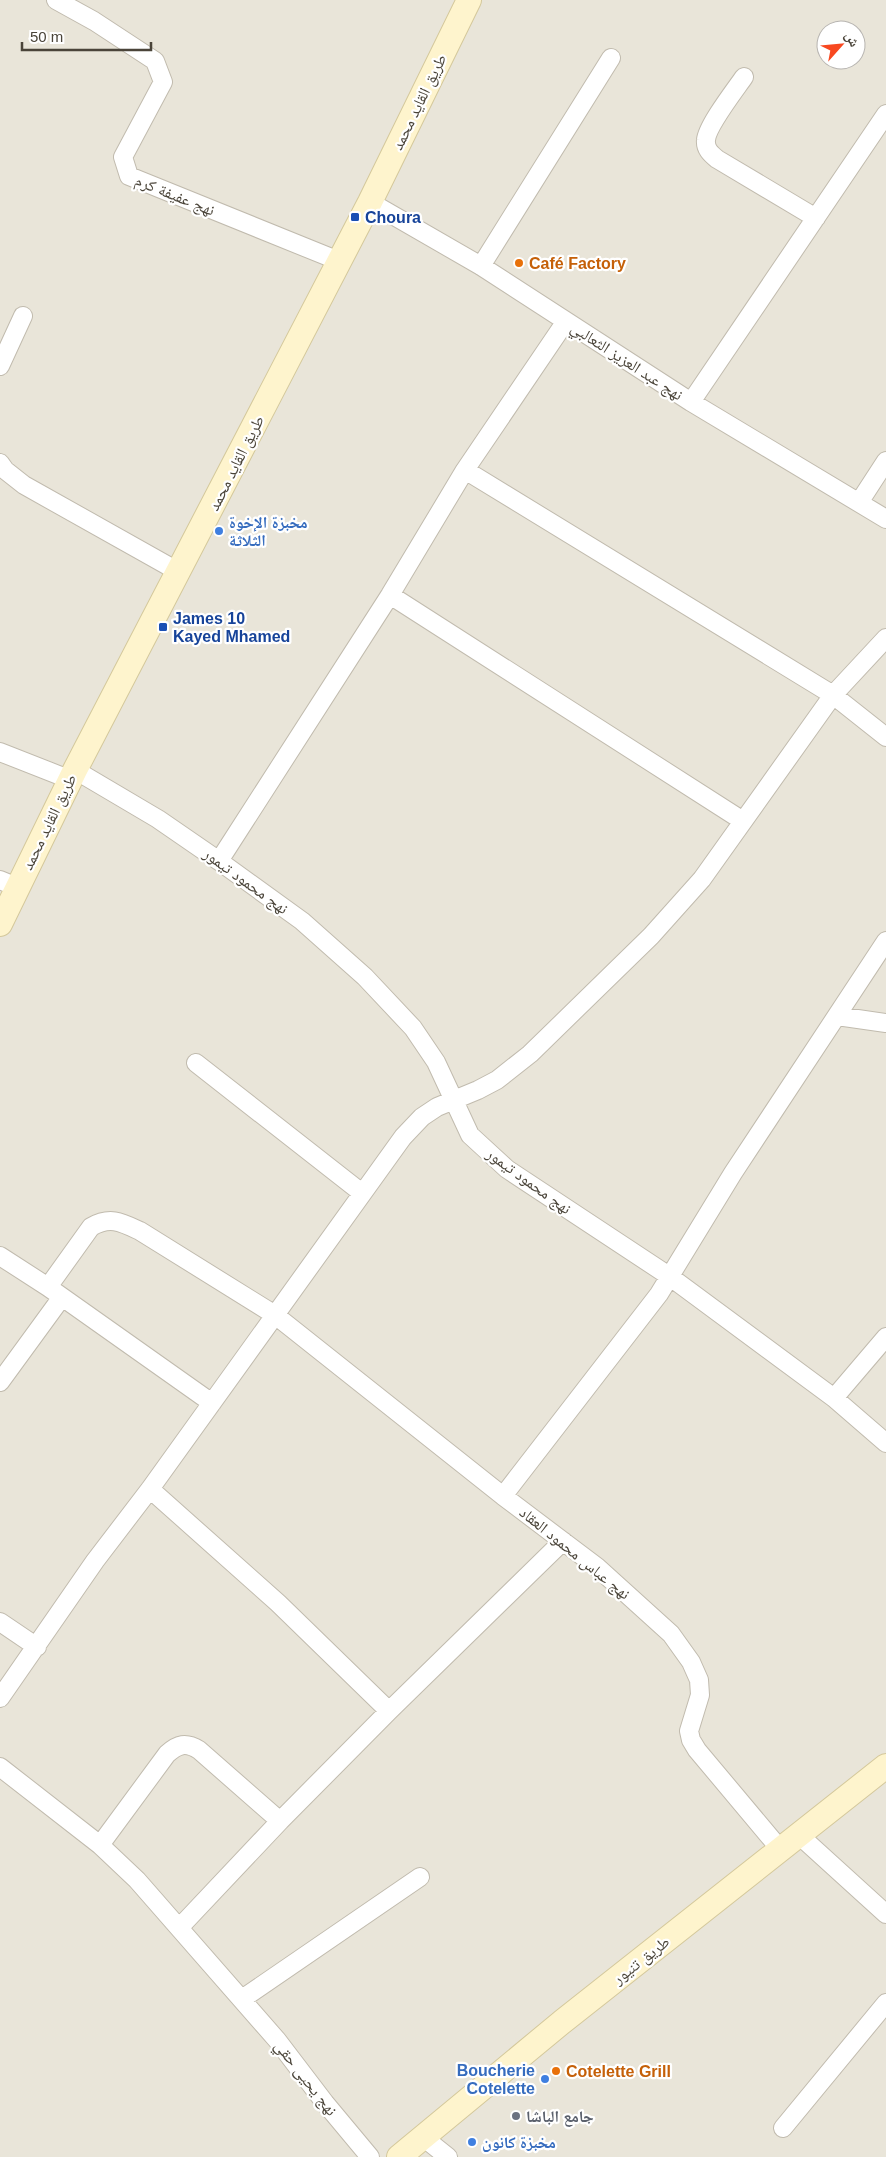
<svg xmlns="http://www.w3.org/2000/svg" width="886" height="2157" viewBox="0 0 886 2157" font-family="Helvetica,'Noto Naskh Arabic',sans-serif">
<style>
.residential{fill:#e9e5d9;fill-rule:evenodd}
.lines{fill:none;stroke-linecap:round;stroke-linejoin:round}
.minor-casing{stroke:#c1bbae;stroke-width:20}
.secondary-casing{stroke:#d4c89b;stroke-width:26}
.minor{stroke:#fff;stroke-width:18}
.secondary{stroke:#fef4cd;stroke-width:24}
.transit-dot{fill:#1a4fb4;stroke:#fff;stroke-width:2}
.food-dot{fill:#e8710a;stroke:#fff;stroke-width:2}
.shop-dot{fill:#3f7fe0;stroke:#fff;stroke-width:2}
.worship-dot{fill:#6b7280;stroke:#fff;stroke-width:2}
.labels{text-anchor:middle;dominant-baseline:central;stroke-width:4.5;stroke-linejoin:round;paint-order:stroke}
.street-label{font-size:16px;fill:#4a4439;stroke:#fff}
.transit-label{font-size:16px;font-weight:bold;fill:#164399;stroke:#fff;text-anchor:start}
.food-label{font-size:16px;font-weight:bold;fill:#c56008;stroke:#fff;text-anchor:start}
.shop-label{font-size:16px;font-weight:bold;fill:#366cbe;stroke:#fff;text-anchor:start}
.worship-label{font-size:16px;font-weight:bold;fill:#5b616d;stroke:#fff;text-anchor:start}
</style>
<rect width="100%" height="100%" fill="#f5f3eb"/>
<!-- residential -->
<path class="residential" d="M0,0H886V2157H0ZM826,30H856V60H826Z"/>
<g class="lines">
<!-- minor casing -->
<g class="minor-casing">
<path id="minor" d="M56,0L94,21L155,61L163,82L123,157L129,176L339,261
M744,77C735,90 707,126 706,140C705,149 711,154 717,159L816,218
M370,202L481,266L691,402L886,519
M481,266L611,58
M0,366L23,316
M691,402L886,114
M0,463L5,470L24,485L179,572
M465,470L833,695L886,737
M860,501L886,461
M390,595L743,821
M0,752L71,780
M75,770L158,819L219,861L302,921L365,977L413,1028L436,1062L470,1135L507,1169L669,1276L834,1398L886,1443
M219,861L390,595L465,470L566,321
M0,880L17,887
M837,1016L886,1023
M196,1063L362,1193
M0,1256L48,1287L212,1403
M48,1287L91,1227C110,1216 121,1222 140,1231L275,1315L503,1496L597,1567L671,1634L691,1662L699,1680L700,1695L689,1731L691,1740L697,1750L780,1849
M0,1382L62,1297
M834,1398L886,1337
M150,1489L278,1603L389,1711
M503,1496L659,1294L733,1173L886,941
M0,1622L37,1647
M0,1698L95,1561L150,1489L403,1137L422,1117L437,1107L478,1090L497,1080L530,1054L651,936L702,879L833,695L886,638
M0,1767L100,1845L137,1880L277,2040L325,2103L370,2157
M799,1835L886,1914
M100,1845L167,1754C178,1744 186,1742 199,1750L280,1821
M179,1928L280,1821L389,1711L563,1541
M242,1999L420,1877
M783,2128L886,2003
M423,2137L448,2157"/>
</g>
<!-- secondary casing -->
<g class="secondary-casing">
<path id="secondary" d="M0,924L75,770L370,202L469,0
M399,2157L562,2022L886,1766"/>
</g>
<!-- minor -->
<use href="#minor" class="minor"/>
<!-- secondary -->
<use href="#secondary" class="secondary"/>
</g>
<!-- markers -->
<g class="transit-dot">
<rect x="350" y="212" width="10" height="10" rx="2.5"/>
<rect x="158" y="622" width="10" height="10" rx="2.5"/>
</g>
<g class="food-dot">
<circle cx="519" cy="263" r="5"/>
<circle cx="556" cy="2071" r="5"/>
</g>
<g class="shop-dot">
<circle cx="219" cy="531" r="5"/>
<circle cx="545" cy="2079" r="5"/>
<circle cx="472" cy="2142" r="5"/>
</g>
<circle class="worship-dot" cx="516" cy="2116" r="5"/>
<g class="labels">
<!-- street labels -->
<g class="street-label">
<text transform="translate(419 102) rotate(-64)">طريق القايد محمد</text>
<text transform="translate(175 195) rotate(22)">نهج عفيفة كرم</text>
<text transform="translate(627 361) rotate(33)">نهج عبد العزيز الثعالبي</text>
<text transform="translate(236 463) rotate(-63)">طريق القايد محمد</text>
<text transform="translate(49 822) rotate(-64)">طريق القايد محمد</text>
<text transform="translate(246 881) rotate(36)">نهج محمود تيمور</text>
<text transform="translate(529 1181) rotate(36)">نهج محمود تيمور</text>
<text transform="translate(575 1553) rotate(39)">نهج عباس محمود العقاد</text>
<text transform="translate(641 1960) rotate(-38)">طريق تنيور</text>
<text transform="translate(306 2078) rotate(52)">نهج يحيى حقي</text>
</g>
<!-- transit labels -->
<g class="transit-label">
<text x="365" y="217">Choura</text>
<text x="173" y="618">James 10<tspan x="173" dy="18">Kayed Mhamed</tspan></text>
</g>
<!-- food labels -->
<g class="food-label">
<text x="529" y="263">Café Factory</text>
<text x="566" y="2071">Cotelette Grill</text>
</g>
<!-- shop labels -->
<g class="shop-label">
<text x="229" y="522">مخبزة الإخوة<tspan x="229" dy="18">الثلاثة</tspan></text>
<text x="535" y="2070" text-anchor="end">Boucherie<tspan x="535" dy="18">Cotelette</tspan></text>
<text x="482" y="2142">مخبزة كانون</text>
</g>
<!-- worship labels -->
<g class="worship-label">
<text x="526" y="2116">جامع الباشا</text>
</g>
</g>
<!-- north arrow -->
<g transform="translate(841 45) rotate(63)"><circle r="24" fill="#ffffff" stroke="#b7b4b0"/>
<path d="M0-4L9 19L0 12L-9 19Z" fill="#f84820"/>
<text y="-8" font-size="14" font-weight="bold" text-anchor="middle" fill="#4a4439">ش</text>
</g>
<!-- scale -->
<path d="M22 42v8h129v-8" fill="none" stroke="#4a4439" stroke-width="2.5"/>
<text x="30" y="42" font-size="15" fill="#4a4439" stroke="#ffffff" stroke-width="4" paint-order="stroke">50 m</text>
</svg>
